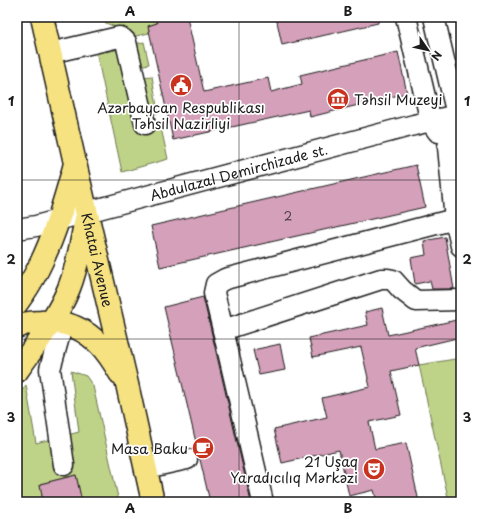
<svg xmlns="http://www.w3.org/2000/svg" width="478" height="519" viewBox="0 0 478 519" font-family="'Playpen Sans',sans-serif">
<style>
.green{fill:#bfd388;stroke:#6e7852}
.building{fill:#d4a0ba;stroke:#1c1c1c}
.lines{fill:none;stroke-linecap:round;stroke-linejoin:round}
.minor-casing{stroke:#1c1c1c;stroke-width:23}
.major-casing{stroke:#1c1c1c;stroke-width:25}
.minor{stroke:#fff;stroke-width:20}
.major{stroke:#f6e281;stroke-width:22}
.grid{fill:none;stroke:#1c1c1c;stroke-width:1;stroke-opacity:0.55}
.labels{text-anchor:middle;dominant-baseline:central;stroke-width:3.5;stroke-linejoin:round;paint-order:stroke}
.number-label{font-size:12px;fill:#4a3d44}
.poi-label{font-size:14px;fill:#1c1c1c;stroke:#fff;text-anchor:end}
.street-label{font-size:14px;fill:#1c1c1c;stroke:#fff}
.neatline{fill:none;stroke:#1c1c1c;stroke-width:1.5}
.grid-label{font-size:13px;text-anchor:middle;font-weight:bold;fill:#1c1c1c}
</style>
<rect width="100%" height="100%" fill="#fff"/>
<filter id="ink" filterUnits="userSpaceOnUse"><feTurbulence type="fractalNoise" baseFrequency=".025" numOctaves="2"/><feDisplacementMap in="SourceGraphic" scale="8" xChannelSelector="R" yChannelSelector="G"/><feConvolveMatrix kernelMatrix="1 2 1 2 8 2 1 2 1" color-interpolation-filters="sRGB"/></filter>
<g filter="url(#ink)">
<!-- green -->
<path class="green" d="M92,17H155L157,23L148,26L149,33L136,36Z
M144,42L149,64L139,66L134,44Z
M95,46H104L106,52L120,49L139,132L161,128L168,159L122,172Z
M152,76L158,113L148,115L142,77Z
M461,358V502H449L419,365Z
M71,371L86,376L93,386L119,502H82L76,475L40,484L43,502H17V398L26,385L36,443L79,432Z"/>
<!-- building -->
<path class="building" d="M155,17H187L204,92L268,78L271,92L302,84L300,75L398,52L407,93L310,117L309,110L173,140L148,26L157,23Z
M276,17H378V23L282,45Z
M416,165L425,207L160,267L151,226Z
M445,237L454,289H432L430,281L415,284L411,258L426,255L424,241Z
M203,297L210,326L251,502H210L164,307Z
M382,308L388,335L461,319V337L415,348L419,365L391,371L401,415L369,422L375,449L406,443L419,502H377L374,490L349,496L339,450L282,463L274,429L327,417L322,398L370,387L361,347L313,357L309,338L368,325L365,312Z
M280,344L285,370L259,375L253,350Z
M76,475L82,502H43L40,484Z"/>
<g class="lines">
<!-- minor casing -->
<g class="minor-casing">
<g id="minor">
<path d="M406,17L431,122L438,132"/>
<path d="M434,17L457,115L448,147L455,219L461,246"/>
<path d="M50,53L119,37L123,39L126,42L145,124"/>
<path d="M461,219H455L225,279L216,284L214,293L223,330L381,279H388L393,280L402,290L416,301L461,300"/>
<path id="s1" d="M17,229L36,226L87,212L414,125L461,114"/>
<path d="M63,323L50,369L64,465"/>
<path d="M223,330L263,502"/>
<path d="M146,468L187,459"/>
</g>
</g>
<!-- major casing -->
<g class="major-casing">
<g id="major">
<path id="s2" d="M42,17L75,163L127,384L153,502"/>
<path d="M17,303C25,292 32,281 38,269C55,236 65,199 75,164"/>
<path d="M17,327C24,323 33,322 41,322C64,320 84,328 100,345C108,353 114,363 120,373"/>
<path d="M17,371C36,344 57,318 69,288C78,266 81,242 86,219"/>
</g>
</g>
<!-- minor -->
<use href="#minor" class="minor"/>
<!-- major -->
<use href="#major" class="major"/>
</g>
</g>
<!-- grid -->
<path class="grid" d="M239,17V502M17,180H461M17,339H461"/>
<!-- icons -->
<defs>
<g id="civic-disc" transform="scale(1.15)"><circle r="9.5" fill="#c8321e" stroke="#fff"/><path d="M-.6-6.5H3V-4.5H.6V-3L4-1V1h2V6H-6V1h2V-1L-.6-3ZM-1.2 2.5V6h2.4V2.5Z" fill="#fff"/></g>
<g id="museum-disc" transform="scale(1.15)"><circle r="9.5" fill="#c8321e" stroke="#fff"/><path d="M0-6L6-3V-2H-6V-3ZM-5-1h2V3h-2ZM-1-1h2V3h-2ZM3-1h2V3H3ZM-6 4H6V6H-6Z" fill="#fff"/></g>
<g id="cafe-disc" transform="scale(1.15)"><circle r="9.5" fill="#c8321e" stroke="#fff"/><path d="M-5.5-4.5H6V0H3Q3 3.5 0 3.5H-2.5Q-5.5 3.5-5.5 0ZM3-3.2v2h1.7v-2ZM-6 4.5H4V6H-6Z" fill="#fff"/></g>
<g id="theatre-disc" transform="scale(1.15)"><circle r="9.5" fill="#c8321e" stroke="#fff"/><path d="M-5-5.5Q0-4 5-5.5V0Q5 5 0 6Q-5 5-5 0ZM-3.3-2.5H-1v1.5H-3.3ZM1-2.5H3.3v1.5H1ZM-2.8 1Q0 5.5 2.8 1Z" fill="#fff"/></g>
</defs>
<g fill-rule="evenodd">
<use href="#civic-disc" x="181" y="85"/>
<use href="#museum-disc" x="338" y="99"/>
<use href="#cafe-disc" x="203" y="448"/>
<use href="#theatre-disc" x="374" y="469"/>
</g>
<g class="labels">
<!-- number labels -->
<g class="number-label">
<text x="288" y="216">2</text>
</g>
<!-- poi labels -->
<g class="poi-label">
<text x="354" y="99" text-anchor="start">Təhsil Muzeyi</text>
<text x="181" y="107" text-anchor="middle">Azərbaycan Respublikası<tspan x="181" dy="16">Təhsil Nazirliyi</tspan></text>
<text x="188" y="448">Masa Baku</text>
<text x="358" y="461">21 Uşaq<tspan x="358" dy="16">Yaradıcılıq Mərkəzi</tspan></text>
</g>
<!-- street labels -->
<g class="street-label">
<text stroke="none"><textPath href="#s1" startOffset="229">Abdulazal Demirchizade st.</textPath></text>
<text stroke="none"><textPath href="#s2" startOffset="249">Khatai Avenue</textPath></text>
</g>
</g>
<!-- margin -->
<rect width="478" height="519" fill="none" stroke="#fff" stroke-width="44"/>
<!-- north arrow -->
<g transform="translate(428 50) rotate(124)" stroke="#ffffff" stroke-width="3" paint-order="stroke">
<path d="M0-3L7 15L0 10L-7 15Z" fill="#1c1c1c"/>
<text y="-6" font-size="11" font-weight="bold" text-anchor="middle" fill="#1c1c1c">N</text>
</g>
<rect x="22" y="22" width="434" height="475" class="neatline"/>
<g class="grid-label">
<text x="130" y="16">A</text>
<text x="348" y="16">B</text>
<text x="11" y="106">1</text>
<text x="467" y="106">1</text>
<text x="11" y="264">2</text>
<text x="467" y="264">2</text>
<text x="11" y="422">3</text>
<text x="467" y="422">3</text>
<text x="130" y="513">A</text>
<text x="348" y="513">B</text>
</g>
</svg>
